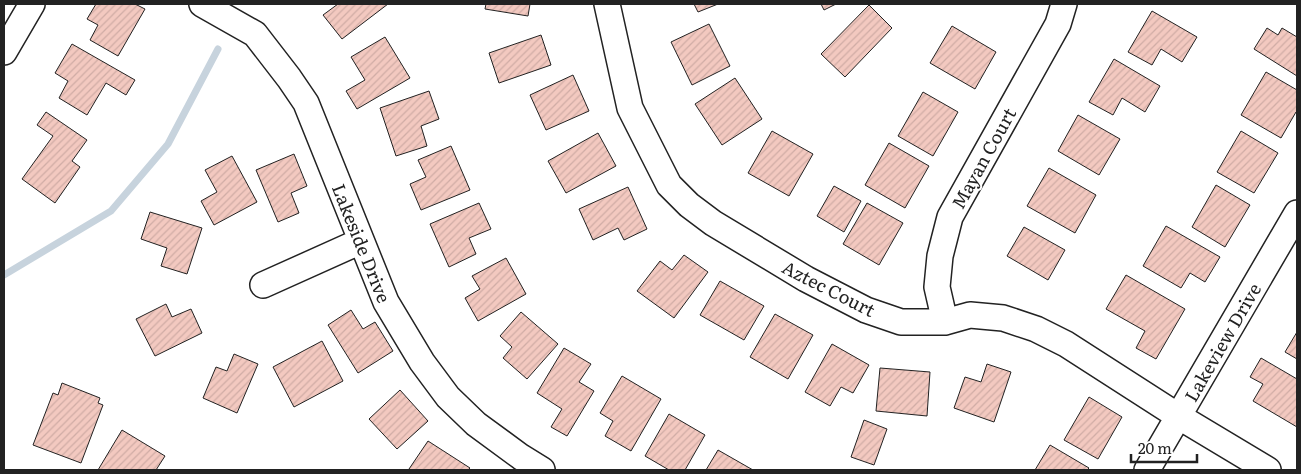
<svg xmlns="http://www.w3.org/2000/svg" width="1301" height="474" viewBox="0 0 1301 474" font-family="Literata,serif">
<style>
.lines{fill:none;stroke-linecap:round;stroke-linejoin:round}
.stream{stroke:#c7d3dd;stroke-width:7}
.building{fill:url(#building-hatch);stroke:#222}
.minor-casing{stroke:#222;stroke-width:28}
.minor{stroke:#fff;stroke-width:25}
.labels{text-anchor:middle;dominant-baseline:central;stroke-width:4;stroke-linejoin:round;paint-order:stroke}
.street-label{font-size:18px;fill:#222;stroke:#fff}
</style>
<defs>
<pattern id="building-hatch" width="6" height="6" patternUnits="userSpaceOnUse" patternTransform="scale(1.25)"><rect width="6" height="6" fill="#f3c9c0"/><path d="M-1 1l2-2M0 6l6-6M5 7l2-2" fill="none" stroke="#d0aca5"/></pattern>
</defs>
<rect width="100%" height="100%" fill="#fff"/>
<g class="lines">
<!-- stream -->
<path class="stream" d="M4,275L111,211L168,144L218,49"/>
</g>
<!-- building -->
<path class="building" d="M96,4H135L145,9L118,56L90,40L98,25L87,19Z
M338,4H388L342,39L323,15Z
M486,4H530L528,16L485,9Z
M694,4H718L698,12Z
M821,4H836L824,10Z
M869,5L892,28L845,77L821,54Z
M1152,11L1197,37L1182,62L1161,49L1152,65L1128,52Z
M709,24L730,66L692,85L671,42Z
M952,26L996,52L975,89L930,63Z
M1267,28L1278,35L1282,28L1297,37V76L1254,49Z
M541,35L551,65L499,83L489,53Z
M385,37L410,78L357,109L346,91L365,80L351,57Z
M72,44L135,80L126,95L106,83L87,115L59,98L68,81L55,73Z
M1114,59L1160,86L1145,112L1122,98L1113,115L1089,102Z
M1266,72L1297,90V113L1296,112L1281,138L1241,115Z
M573,75L589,111L546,130L530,95Z
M735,78L762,119L722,145L695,104Z
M429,91L439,119L421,126L427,146L396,156L380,108Z
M923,92L958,112L933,156L898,136Z
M46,112L87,140L72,161L80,167L55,203L22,179L53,136L37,125Z
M1078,115L1120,139L1099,175L1058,151Z
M772,131L813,154L789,196L748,173Z
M1241,131L1278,153L1254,193L1217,172Z
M598,133L616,166L566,193L548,161Z
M889,143L929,166L905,208L865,185Z
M451,146L470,190L421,210L410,184L426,177L418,160Z
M294,154L307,186L291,193L299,213L278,222L256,170Z
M232,156L257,202L214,225L201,201L217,192L205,170Z
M1049,168L1096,195L1075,233L1027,206Z
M1216,185L1250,205L1225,247L1192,227Z
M834,186L861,201L844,232L817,216Z
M628,187L647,229L624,240L618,228L593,240L579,209Z
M479,203L491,229L469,238L476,254L449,267L430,224Z
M867,203L903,223L879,265L843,244Z
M150,212L202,228L187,274L161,266L167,248L141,239Z
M1166,226L1220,257L1205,282L1190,273L1181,288L1143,266Z
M1024,227L1065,250L1048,280L1007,256Z
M684,255L708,272L674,318L637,291L660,261L672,270Z
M506,258L526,294L478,321L465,298L480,289L472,276Z
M1126,275L1185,309L1156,359L1136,348L1145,331L1106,309Z
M720,281L764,306L744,340L700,315Z
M166,304L172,317L191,309L202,333L155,356L136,319Z
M351,310L363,329L375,322L393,351L358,373L328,325Z
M521,312L558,344L527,379L503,358L512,347L500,336Z
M775,314L813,335L788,379L750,357Z
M1297,332V359L1285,352Z
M322,341L343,381L294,407L273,367Z
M832,344L869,365L853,393L841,387L830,406L805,392Z
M564,348L591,364L579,382L594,391L567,436L551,427L562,409L537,393Z
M234,354L258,364L237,413L203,398L216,367L227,371Z
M1261,358L1297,379V427L1253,401L1263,384L1250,377Z
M987,364L1011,372L994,422L954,408L965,377L981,382Z
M880,368L930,372L927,416L876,411Z
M622,376L661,399L631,451L605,436L613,421L600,413Z
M62,383L100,398L98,403L103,405L81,463L33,445L53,393L58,395Z
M400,390L428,421L397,449L369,419Z
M1089,397L1122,417L1098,459L1064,440Z
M669,414L705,435L685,470H669L645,456Z
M864,420L887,429L874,465L851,457Z
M122,430L165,456L156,470H98Z
M428,441L470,468L468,470H411L409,469Z
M1050,445L1089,468L1087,470H1035Z
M718,450L753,470H706Z"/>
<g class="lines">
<!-- minor casing -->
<g class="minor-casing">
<path id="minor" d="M202,4L255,34L289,78L306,103L386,302L422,362L448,397L476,424L521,457L542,470
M607,4L630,108L669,185L689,205L713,223L806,279L866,310L901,322H945L970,315L1003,318L1036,329L1066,344L1178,416L1268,470
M4,52L32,4
M263,285L361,241
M945,322L937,287L940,256L950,217L1058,24L1064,4
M1147,470L1297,213"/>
</g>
<!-- minor -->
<use href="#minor" class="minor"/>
</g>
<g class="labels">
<!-- street labels -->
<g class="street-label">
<text transform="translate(983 158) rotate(-61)">Mayan Court</text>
<text transform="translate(362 243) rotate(68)">Lakeside Drive</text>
<text transform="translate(829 288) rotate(27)">Aztec Court</text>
<text transform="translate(1222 342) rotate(-60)">Lakeview Drive</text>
</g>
</g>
<!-- border -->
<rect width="1301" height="474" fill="none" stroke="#222222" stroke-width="10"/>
<!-- scale -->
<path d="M1131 454v8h66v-8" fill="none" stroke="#222222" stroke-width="2.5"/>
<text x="1138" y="454" font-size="15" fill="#222222" stroke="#ffffff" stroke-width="4" paint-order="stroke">20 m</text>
</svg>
